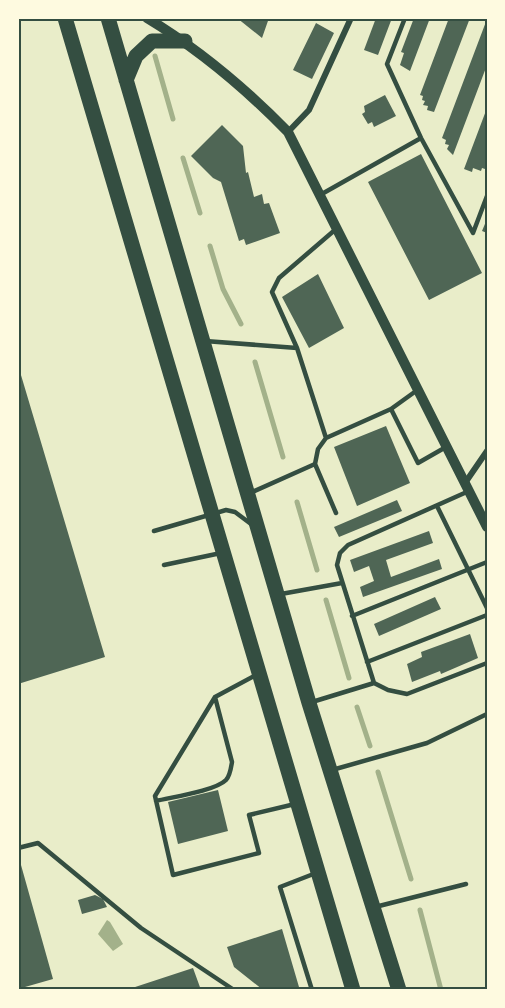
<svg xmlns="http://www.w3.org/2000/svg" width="505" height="1008" viewBox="0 0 505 1008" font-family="Signika,sans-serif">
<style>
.water{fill:#a3b18a}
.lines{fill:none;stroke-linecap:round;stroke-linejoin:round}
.stream{stroke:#a3b18a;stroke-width:5}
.building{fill:#4f6655}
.service{stroke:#344e41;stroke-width:4.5}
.minor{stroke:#344e41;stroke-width:6}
.tertiary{stroke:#344e41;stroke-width:10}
.primary{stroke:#344e41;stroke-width:15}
.neatline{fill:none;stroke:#344e41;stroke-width:2}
</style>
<rect width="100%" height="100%" fill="#e9edc9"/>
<!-- water -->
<path class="water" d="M107,920L110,922L123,944L113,951L98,934Z"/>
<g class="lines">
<!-- stream -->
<path class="stream" d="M155,56L173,119
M183,158L200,213
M210,246L223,289L241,324
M255,362L283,457
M297,502L317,570
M326,600L349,678
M357,707L370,746
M378,772L411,879
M420,910L441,990"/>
</g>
<!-- building -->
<path class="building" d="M237,18H269L262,38Z
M376,18H392L378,55L364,50Z
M414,18H430L410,71L400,65L404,53L401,52Z
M449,18H470L434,112L427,110L428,106L423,105L425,101L422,100L423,96L420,95Z
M487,19V65L453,155L447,149L449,145L445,144L446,140L442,138Z
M316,23L334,33L312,79L293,70Z
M385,95L396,116L374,127L372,122L368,124L362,114L365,112L364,106Z
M487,108V163L485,169L482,168L481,171L473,168L472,172L464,169Z
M222,125L243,146L246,173L248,172L254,197L262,194L264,204L269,203L280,233L246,245L244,239L239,241L221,182L213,178L191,156Z
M421,154L482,273L429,300L368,182Z
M487,219V233L482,231Z
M318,274L344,328L309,348L282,297Z
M18,365L105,657L18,684Z
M386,426L410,483L357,506L334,447Z
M397,500L402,511L339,537L334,527Z
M429,531L433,543L386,560L391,577L439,559L442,569L363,597L360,587L374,581L369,566L354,572L350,560Z
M435,597L441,609L379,636L374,624Z
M470,634L478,658L441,674L440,671L412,682L407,664L422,657L421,652Z
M218,790L228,831L178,844L168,802Z
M18,865H21L53,979L18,989Z
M95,895L103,899L107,907L82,914L78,900Z
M282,929L299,987L289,990H263L234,967L227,947Z
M193,968L201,990H126Z"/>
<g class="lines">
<!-- service -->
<path class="service" d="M405,18L387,64L421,138L473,233L487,196
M320,195L421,138
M205,341L297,348
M391,409L418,463L446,447
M326,438L297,348L272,292L279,278L336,229
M315,464L336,513
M250,493L315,464L318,449L326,438L391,409L416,391
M437,506L487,608
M154,531L226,510L235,512L251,524
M164,565L221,553
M281,594L342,583
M352,616L487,562
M367,662L487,615
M258,674L215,697L155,796L173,875L259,853L249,815L295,804
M374,683L337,565L340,553L348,545L469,491
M312,702L374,683L388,690L407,694L487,663
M332,770L427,743L487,714
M156,801C172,797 215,791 226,780C230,776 231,768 232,762L215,697
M18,848L38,843L141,928L234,990
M375,907L466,884
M312,990L280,887L316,873"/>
<!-- minor -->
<path class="minor" d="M288,132L309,110L351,18
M465,483L487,451"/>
<!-- tertiary -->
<path class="tertiary" d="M147,18C200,50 245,88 288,132L487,527"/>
<!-- primary -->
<path class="primary" d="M65,18L353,990
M108,18L309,703L399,990
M126,80L136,56L152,41H185"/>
</g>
<!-- border -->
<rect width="505" height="1008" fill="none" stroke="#fefae0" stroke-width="39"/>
<rect x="20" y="20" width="466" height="968" class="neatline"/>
</svg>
